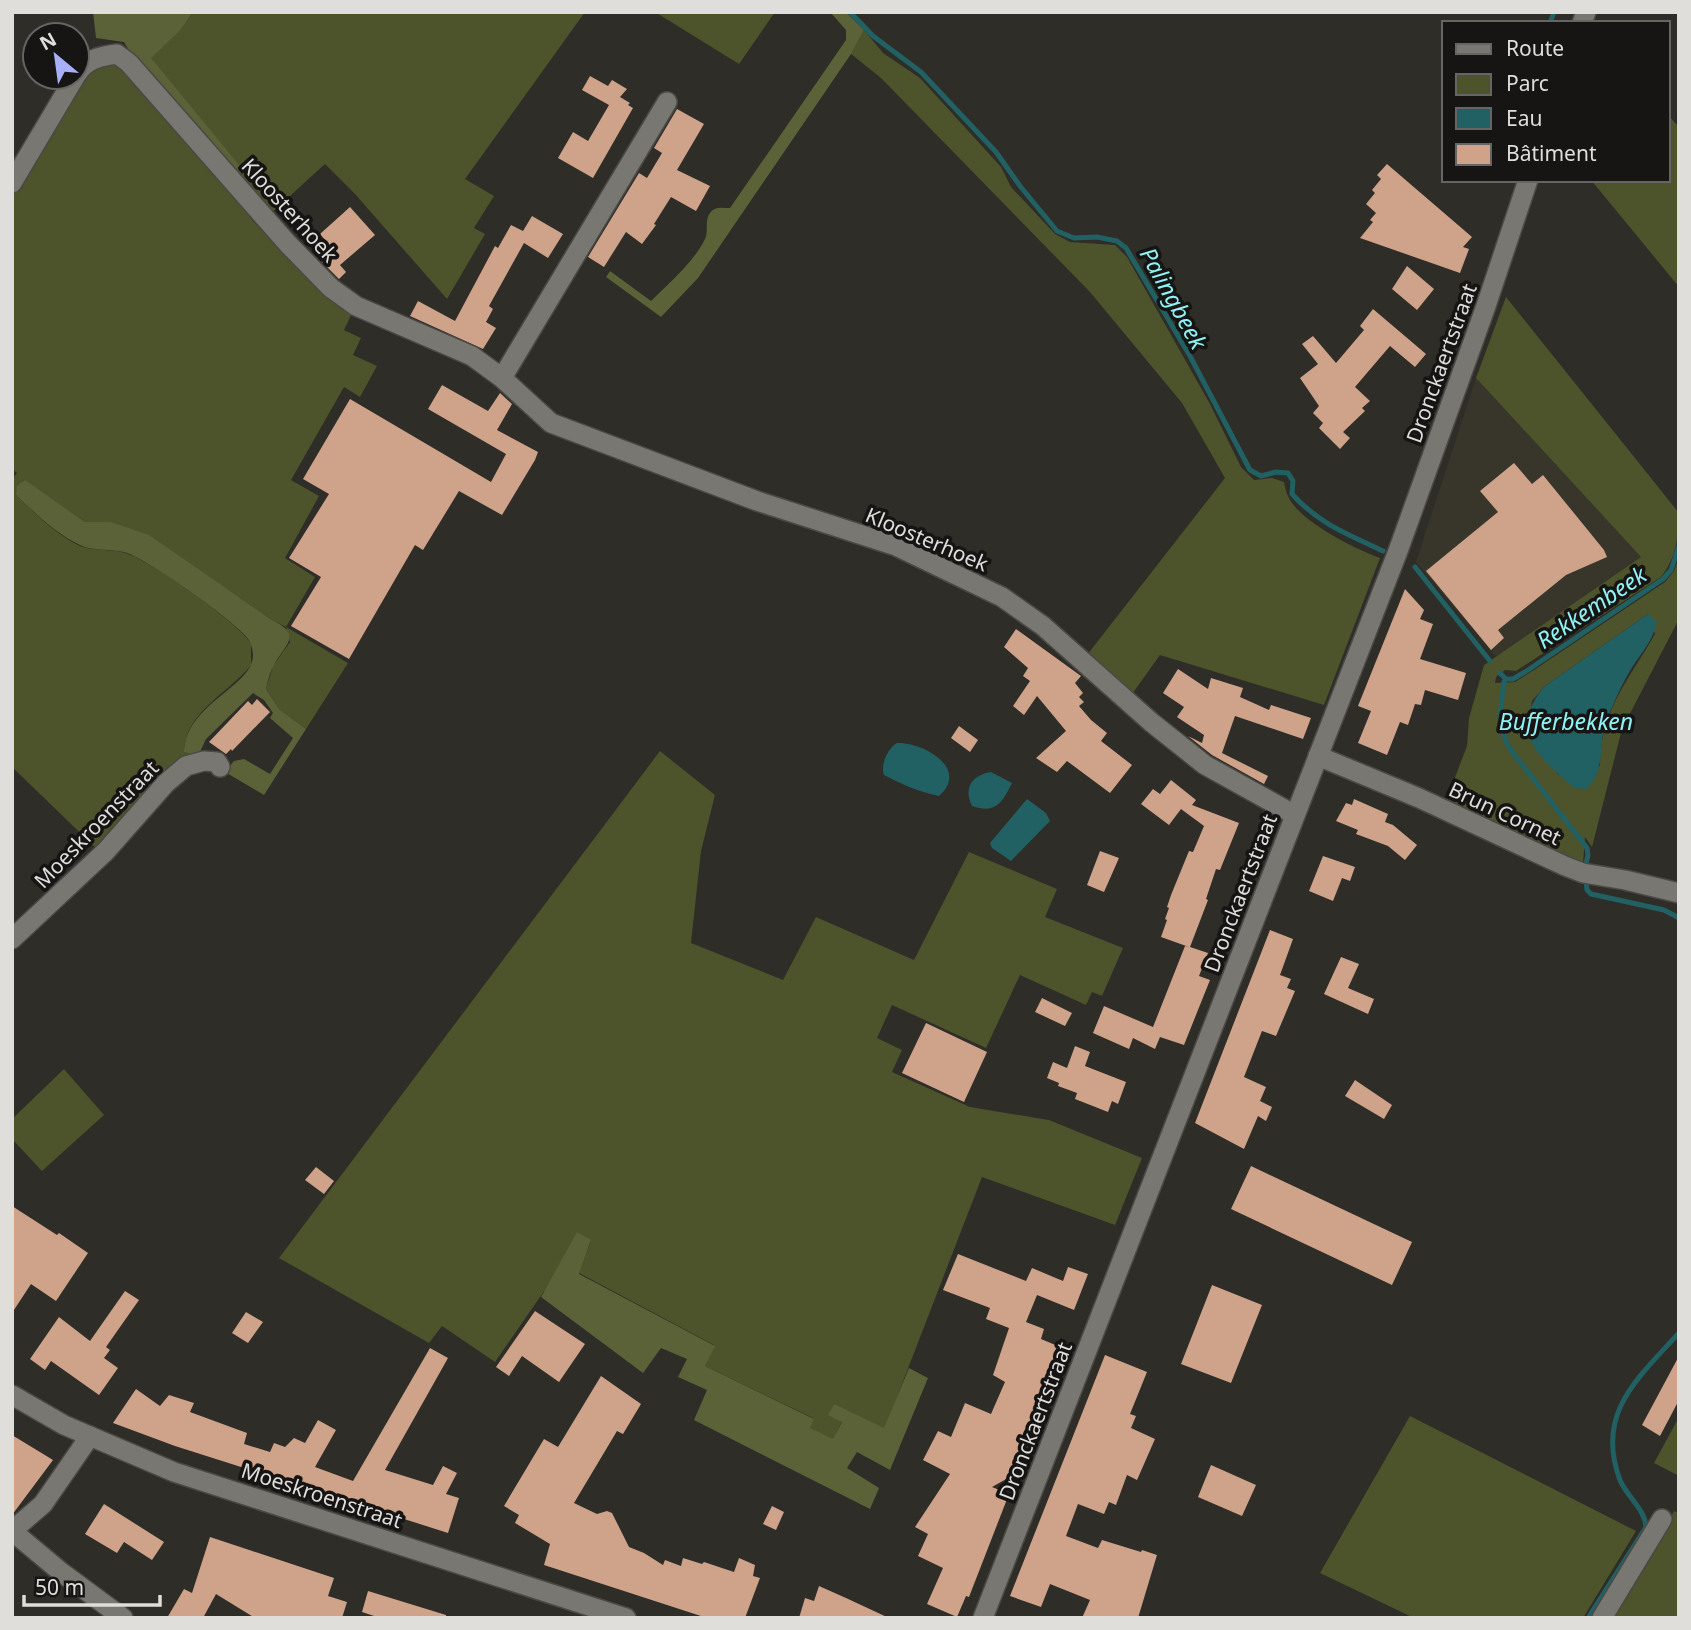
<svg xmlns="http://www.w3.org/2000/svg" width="1691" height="1630" viewBox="0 0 1691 1630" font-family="'Noto Sans',sans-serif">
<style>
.built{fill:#38362b}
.green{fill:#4d532a;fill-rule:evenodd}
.forest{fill:#5c6238}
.water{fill:#226163}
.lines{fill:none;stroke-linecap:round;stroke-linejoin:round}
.stream{stroke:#226163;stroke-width:5}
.building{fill:#cfa28a}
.minor-casing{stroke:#4a4946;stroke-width:22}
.secondary-casing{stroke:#4a4946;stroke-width:22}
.minor{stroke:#797771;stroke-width:19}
.secondary{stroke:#797771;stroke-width:19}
.labels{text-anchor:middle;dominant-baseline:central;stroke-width:7;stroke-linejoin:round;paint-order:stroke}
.street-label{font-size:21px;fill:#dfdedb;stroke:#161513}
.water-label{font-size:23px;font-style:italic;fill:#8ff2f5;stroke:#161513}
</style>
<rect width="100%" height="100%" fill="#2e2d28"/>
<!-- built -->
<path class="built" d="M1476,378L1641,557L1496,657L1416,562Z"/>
<!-- green -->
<path class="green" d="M193,12H585L465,179L494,196L474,228L485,234L447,299L355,194L325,164L268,216L236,178L244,172L150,58L180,31Z
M655,12H775L739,64Z
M864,30L883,53L920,78L1001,167L1011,187L1055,234L1070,242L1115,245L1127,257L1210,404L1241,467L1254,480L1272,478L1284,482C1285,487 1286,493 1289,498C1301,522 1355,549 1380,558L1324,705L1160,655L1130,697L1087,655L1225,478L1182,403L1090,292L881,78L851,54Z
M112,63L122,67L160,107L254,222L313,282L353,311L344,330L361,338L353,355L377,366L360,397L344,387L291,480L319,496L285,558L315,577L286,627L348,663L306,729L279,709L266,689L273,666L290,642L286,627L272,620L225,588L111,522H85L24,480L16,495C35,513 56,535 80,546C96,552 113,548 128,554C152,562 237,622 251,643V665C229,693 185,712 184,752L198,756L100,852L12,767V479L17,473L12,469V194L75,88L94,66Z
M1668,115L1679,127V287L1591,180H1668Z
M1506,297L1679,513C1679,537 1676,558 1661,577L1516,671L1505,670L1496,677L1495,683L1515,682L1534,670L1665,582L1674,571L1679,558V619L1622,729L1592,847L1585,837L1583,864L1446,801L1467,746L1469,718L1484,665L1641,557L1476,378ZM1648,614L1655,634C1629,680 1600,710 1600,766L1559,775L1534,746L1527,733L1532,701L1545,686Z
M660,751L715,795L701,851L691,943L783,980L816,917L914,960L969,852L1057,889L1045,917L1123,948L1102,996L1092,992L1086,1005L1020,975L986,1048L892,1005L877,1038L902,1050L892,1072L970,1107L1049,1120L1142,1158L1115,1225L982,1177L885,1428L842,1421L833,1440L809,1428L813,1418L705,1366L714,1345L579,1273L591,1241L549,1284L495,1362L442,1326L429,1343L279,1258Z
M64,1069L104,1115L42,1171L12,1139V1119Z
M1410,1416L1636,1531L1583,1618H1414L1320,1573Z
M1679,1417V1476L1654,1463Z
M1674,1511L1679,1513V1618H1609L1651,1554Z"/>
<!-- forest -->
<path class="forest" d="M93,12H193L180,31L151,58L244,171L236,178L138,65L124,42L96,38Z
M830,12H846L864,30L851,54L698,278L661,317L606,277L610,271L651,301C669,283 693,263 705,239C709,231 704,221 710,213C715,206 722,208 730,208L846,40V30Z
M25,480L85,522H111L149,535L272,620C305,636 283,645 273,667C269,674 268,682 266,689L279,709L306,729L264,795L225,772L234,761L244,759L270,774L293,738L270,718L273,713L264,700L253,693L206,739L198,756L184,752C186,703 253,687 253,655C253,651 251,643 249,640C238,623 147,559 127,553C112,548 94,552 80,545C56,534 35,513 16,495L17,486Z
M577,1232L591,1240L579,1274L715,1346L705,1366L814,1419L810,1428L833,1439L842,1422L828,1415L834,1404L884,1428L909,1368L928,1378L890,1470L857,1452L847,1468L879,1488L870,1509L694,1420L707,1390L678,1377L687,1359L661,1348L643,1373L541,1297Z"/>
<!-- water -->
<path class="water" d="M1648,614L1657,622C1653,641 1641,653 1631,669C1622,684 1614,702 1607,719C1597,744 1607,771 1586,789L1574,788C1538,756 1506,731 1545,686Z
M897,743C924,742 970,769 939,796C919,792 901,784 884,775C880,765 888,748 897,743Z
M991,772L1012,783C1002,803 996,814 972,806C963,788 972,775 991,772Z
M1027,799L1046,813L1050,821L1011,861L992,848L990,843Z"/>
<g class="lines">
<!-- stream -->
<path class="stream" d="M850,12L873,36L921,72L996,152L1020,186L1057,231L1074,238L1097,237L1117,241L1126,248L1190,356L1250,470L1261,476L1276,472L1288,473L1293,481L1292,494C1319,524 1348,534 1383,551
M1550,23L1554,12
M1415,567L1490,661
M1500,673L1506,679L1504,682C1501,709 1496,725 1510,749L1587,848L1588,855L1586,864
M1506,679H1513L1525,672L1663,579L1671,570L1679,546
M1586,881L1587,890L1591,894L1664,910L1679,918
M1588,1618L1646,1527C1645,1509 1627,1497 1620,1480C1595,1414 1637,1379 1678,1334"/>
</g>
<!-- building -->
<path class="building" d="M590,76L608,86L612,80L627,89L620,97L630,103L628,105L633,108L593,178L558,158L573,132L588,141L609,105L582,90Z
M677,109L704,124L677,170L710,186L696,211L671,197L654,224L656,225L642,244L626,232L604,267L588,257L639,173L647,178L662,153L654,148Z
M1387,164L1472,237L1463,247L1469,249L1460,273L1360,238L1373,222L1370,220L1376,213L1366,204L1375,193L1372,190L1381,179L1377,175Z
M350,207L375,235L340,265L346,272L339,279L321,261L333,249L320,234Z
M532,216L563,234L548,258L524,243L489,306L493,309L486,322L496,328L483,349L410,316L418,301L455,321L495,246L498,248L511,225L523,231Z
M1407,266L1434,289L1417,310L1392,289Z
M1373,309L1426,354L1415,367L1390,346L1355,387L1370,401L1362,408L1365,411L1343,432L1350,438L1340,449L1319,428L1323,423L1313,413L1319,406L1300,378L1318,364L1302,344L1313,336L1336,363L1364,330L1360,326Z
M442,385L488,411L500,393L512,404L497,430L538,452L535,460L502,515L459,491L423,550L415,545L349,659L291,626L321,577L289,558L329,494L303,479L350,399L491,482L506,454L428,409Z
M1514,463L1532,484L1543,475L1604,550L1607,557L1566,575L1498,630L1504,638L1491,650L1426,571L1498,512L1480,491Z
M1405,589L1424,610L1420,619L1433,624L1420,659L1466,673L1458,700L1425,690L1421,705L1415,704L1408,725L1400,722L1387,755L1358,743L1371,711L1358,706Z
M1016,629L1081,676L1075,683L1083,693L1079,697L1084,702L1079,706L1091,720L1107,733L1101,741L1132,765L1110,793L1067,761L1057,772L1036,758L1066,731L1037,696L1024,715L1013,706L1030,681L1023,676L1028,668L1004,647Z
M1178,669L1208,689L1211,678L1243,688L1240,697L1269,710L1271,705L1311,718L1303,739L1235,716L1222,753L1268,776L1264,784L1212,755L1188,736L1202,743L1204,735L1177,717L1184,707L1163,693Z
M257,699L270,712L232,751L231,749L226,754L209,742L248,701L252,705Z
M959,726L978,740L970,752L951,738Z
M1171,780L1196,800L1192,805L1239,823L1220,870L1216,869L1206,899L1208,900L1190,947L1208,953L1199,976L1210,980L1184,1045L1160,1037L1155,1049L1133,1038L1129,1049L1093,1033L1104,1006L1153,1027L1185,946L1189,947L1161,937L1167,920L1165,919L1169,908L1167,907L1171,895L1189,851L1193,852L1204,826L1181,809L1169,825L1141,804L1153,789L1160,794Z
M1354,799L1388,814L1385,822L1393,825L1417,845L1405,860L1388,846L1356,834L1358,830L1336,821L1346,803L1352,805Z
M1100,851L1119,858L1104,892L1087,885Z
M1323,856L1355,867L1350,881L1342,878L1333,901L1309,891Z
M1270,930L1293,939L1280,975L1291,979L1287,988L1295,991L1276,1036L1262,1031L1244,1077L1266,1087L1260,1101L1272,1107L1266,1121L1258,1116L1244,1149L1195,1123Z
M1341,957L1359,964L1348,988L1374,999L1368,1014L1324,994Z
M1042,998L1072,1013L1065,1026L1035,1012Z
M926,1023L987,1052L964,1102L902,1073Z
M1075,1046L1090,1052L1085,1066L1126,1082L1118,1104L1112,1101L1108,1112L1075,1099L1077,1093L1058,1086L1059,1083L1047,1078L1053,1062L1067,1068Z
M1355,1080L1392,1105L1384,1119L1345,1096Z
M1251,1166L1412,1242L1392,1285L1231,1209Z
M316,1167L334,1181L324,1194L305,1180Z
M12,1206L57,1235L59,1233L88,1253L56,1301L31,1284L12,1313Z
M958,1254L1026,1281L1032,1268L1063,1281L1068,1267L1088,1274L1074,1310L1037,1295L1026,1322L1044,1329L1041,1339L1065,1349L1017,1473L992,1487L1009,1494L969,1597L966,1596L957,1617L927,1604L943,1568L918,1556L928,1534L915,1527L950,1474L923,1460L938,1431L951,1437L965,1403L991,1414L1005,1382L993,1375L1009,1328L986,1319L990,1308L943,1290Z
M1212,1285L1262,1305L1231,1383L1181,1364Z
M125,1291L139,1300L106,1347L110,1350L104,1358L118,1368L99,1395L51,1361L45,1370L30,1359L59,1317L90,1341Z
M535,1311L585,1344L559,1382L522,1356L509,1376L496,1367Z
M246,1312L263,1322L248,1343L232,1333Z
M430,1348L448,1358L385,1470L433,1485L443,1466L457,1473L446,1494L459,1498L448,1533L175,1446L113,1423L136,1389L160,1406L169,1395L194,1403L190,1412L247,1433L244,1444L270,1452L274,1443L285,1447L294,1438L305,1443L318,1420L336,1430L315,1467L353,1481Z
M1105,1355L1147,1372L1130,1414L1136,1416L1131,1428L1155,1439L1137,1480L1127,1475L1116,1505L1109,1502L1104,1514L1078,1504L1066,1536L1098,1548L1102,1540L1141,1552L1142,1550L1157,1555L1138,1618H1082L1090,1600L1050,1584L1041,1607L1010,1596Z
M1679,1356V1400L1660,1436L1642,1425Z
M601,1376L641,1404L623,1434L617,1431L574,1503L597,1514L607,1511L612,1513L629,1547L644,1553L663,1565L665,1560L681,1566L683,1558L702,1564L704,1562L734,1572L739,1558L755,1565L753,1576L760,1578L745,1618H707L544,1565L550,1544L515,1523L519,1515L504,1506L544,1439L558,1447Z
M12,1435L53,1460L12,1515Z
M1211,1465L1256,1485L1242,1516L1198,1497Z
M104,1504L164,1542L152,1560L124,1542L117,1553L85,1534Z
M772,1506L784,1512L776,1530L763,1524Z
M210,1537L334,1578L328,1596L347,1602L342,1618H255L216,1594L203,1618H167L184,1589L192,1593Z
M819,1586L846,1598L889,1618H799L805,1598L814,1601Z
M368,1591L446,1615V1618H380L362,1612Z"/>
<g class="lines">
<!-- minor casing -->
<g class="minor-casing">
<path id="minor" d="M77,74C86,59 101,56 117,54L129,63L288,244L331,288L356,306L472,356L502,378L551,423L757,501L896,546L1002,597L1043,626L1151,722L1205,765L1295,815
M12,183L75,77
M502,378L667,102
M1318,756L1419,798L1565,866L1583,873L1625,880L1679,893
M12,939L106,851L166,783L186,766L204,761L217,762L220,767
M12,1531L61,1572L123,1618
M12,1531L43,1504L90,1436
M1602,1618L1662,1519"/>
</g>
<!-- secondary casing -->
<g class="secondary-casing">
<path id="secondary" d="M1582,23L1586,12
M12,1395L64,1425L174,1472L626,1618
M983,1618L1398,551L1486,306L1528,180"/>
</g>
<!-- minor -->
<use href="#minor" class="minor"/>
<!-- secondary -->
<use href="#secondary" class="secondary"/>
</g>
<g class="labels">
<!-- street labels -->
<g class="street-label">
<text transform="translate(290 210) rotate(48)">Kloosterhoek</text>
<text transform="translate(1441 363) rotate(-70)">Dronckaertstraat</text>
<text transform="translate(927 539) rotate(23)">Kloosterhoek</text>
<text transform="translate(1505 813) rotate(25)">Brun Cornet</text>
<text transform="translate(96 824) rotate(-46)">Moeskroenstraat</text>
<text transform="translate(1240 893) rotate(-69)">Dronckaertstraat</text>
<text transform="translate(1035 1421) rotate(-69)">Dronckaertstraat</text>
<text transform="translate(322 1495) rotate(18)">Moeskroenstraat</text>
</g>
<!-- water labels -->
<g class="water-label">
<text transform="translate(1174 298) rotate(61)">Palingbeek</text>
<text transform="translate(1591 607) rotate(-34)">Rekkembeek</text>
<text x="1566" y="721">Bufferbekken</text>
</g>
</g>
<!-- border -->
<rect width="1691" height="1630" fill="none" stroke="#dfdedb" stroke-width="28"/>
<!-- legend -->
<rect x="1442" y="21" width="228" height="161" fill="#161513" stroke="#666563" stroke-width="2"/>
<rect x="1456" y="44" width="35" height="10" fill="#797771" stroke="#666563" stroke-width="2"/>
<text x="1506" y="56" font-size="21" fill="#dfdedb">Route</text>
<rect x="1456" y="74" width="35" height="21" fill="#4d532a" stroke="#666563" stroke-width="2"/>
<text x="1506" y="91" font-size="21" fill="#dfdedb">Parc</text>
<rect x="1456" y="108" width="35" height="21" fill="#226163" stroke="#666563" stroke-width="2"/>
<text x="1506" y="126" font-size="21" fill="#dfdedb">Eau</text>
<rect x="1456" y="144" width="35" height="21" fill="#cfa28a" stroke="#666563" stroke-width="2"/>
<text x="1506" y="161" font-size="21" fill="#dfdedb">Bâtiment</text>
<!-- north arrow -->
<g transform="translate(56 56) rotate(331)"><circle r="33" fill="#161513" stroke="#666563" stroke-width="2"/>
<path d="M0-5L12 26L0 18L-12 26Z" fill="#a8b0fc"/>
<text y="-10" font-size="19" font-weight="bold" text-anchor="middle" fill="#dfdedb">N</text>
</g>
<!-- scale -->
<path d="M24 1595v10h136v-10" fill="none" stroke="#dfdedb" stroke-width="3.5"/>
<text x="35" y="1595" font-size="21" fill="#dfdedb" stroke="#161513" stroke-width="5" paint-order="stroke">50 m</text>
</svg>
